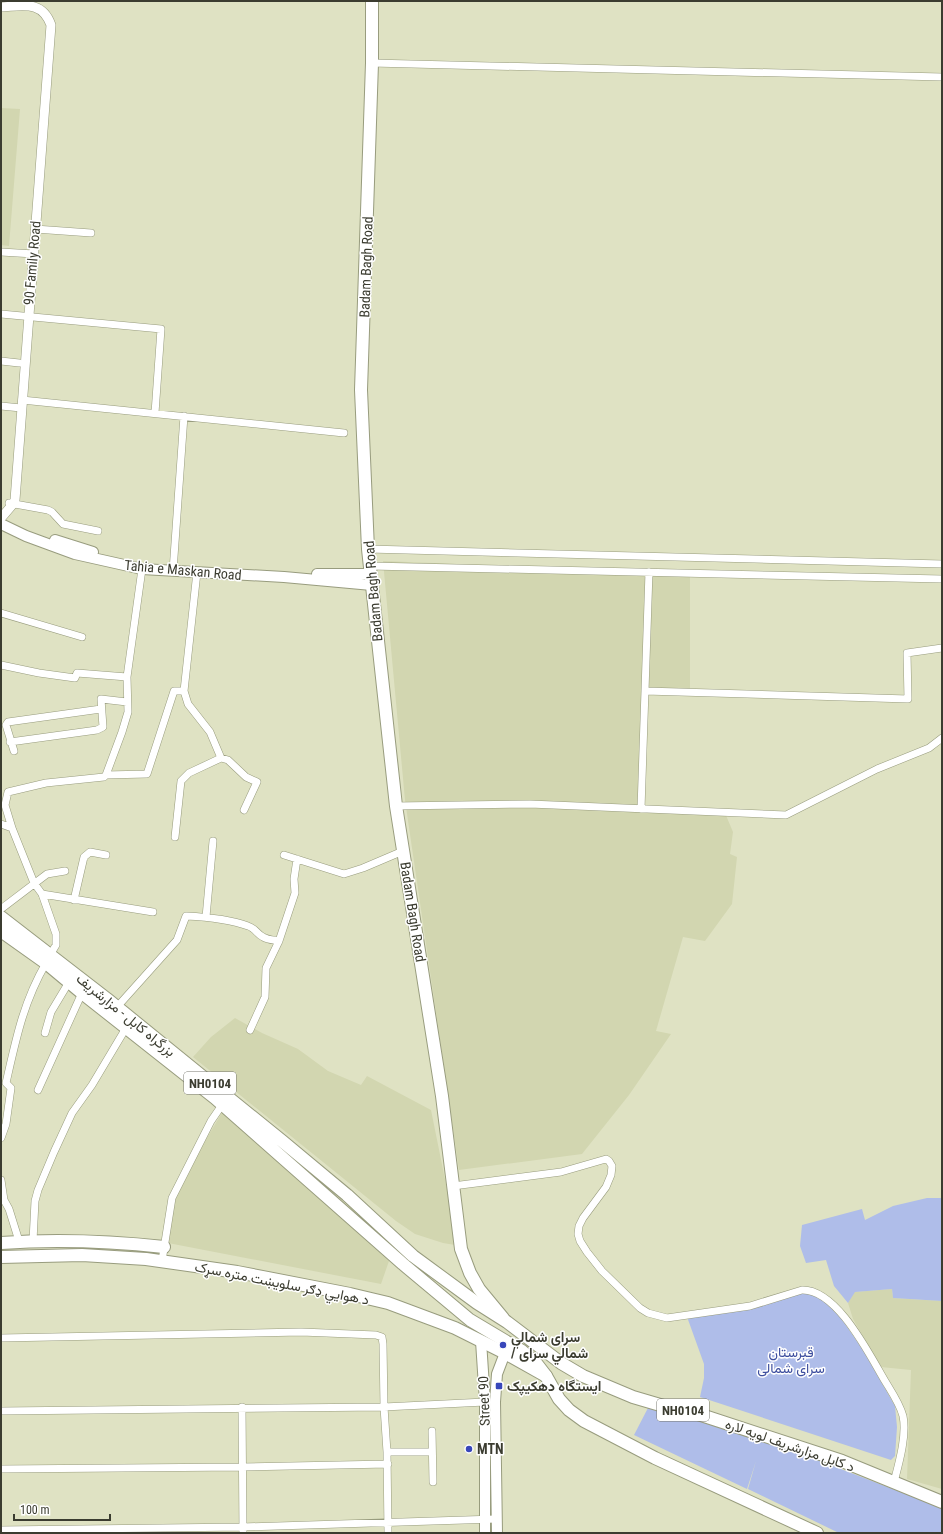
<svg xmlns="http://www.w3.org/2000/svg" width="943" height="1534" viewBox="0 0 943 1534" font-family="'Roboto Condensed',Vazirmatn,sans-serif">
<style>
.built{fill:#d2d6b0}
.green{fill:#afbde9}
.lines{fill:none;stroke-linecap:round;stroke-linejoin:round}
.minor-casing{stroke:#989c7e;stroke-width:8}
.tertiary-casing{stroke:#989c7e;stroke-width:10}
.secondary-casing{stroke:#989c7e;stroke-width:12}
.primary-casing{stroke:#989c7e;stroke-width:14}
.trunk-casing{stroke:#989c7e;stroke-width:14}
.minor{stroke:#fff;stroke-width:7}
.tertiary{stroke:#fff;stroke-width:9}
.secondary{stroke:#fff;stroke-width:10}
.primary{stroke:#fff;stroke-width:12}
.trunk{stroke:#fff;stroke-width:12}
.poi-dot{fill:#3847ba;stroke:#fff;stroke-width:1.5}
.labels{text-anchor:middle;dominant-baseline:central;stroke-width:3;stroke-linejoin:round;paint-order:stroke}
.shield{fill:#fff;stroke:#76766e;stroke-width:1}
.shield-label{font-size:13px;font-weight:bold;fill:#3b3c30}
.street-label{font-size:14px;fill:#3b3c30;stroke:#fff}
.poi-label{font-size:14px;font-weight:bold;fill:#3b3c30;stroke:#fff;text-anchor:start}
.park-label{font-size:14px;fill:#3d4e9e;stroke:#fff}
</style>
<rect width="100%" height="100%" fill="#dfe2c3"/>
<!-- built -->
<path class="built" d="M1,108L20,109L9,246L1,245Z
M383,561L690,573V691H646L641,809L725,813L733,832L730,854L737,857L732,904L705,941L683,937L656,1031L671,1034L629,1095L582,1154L459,1170L405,800Z
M235,1018L262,1033L298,1049L328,1071L361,1085L367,1076L431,1110L455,1229V1245L443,1243L415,1234L396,1221L193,1057L211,1037Z
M223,1111L389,1261L381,1284L168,1243L176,1197L205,1141Z
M892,1289L893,1298L942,1301V1489L907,1479L911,1370L881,1367L853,1319L848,1303L854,1292Z"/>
<!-- green -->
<path class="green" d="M927,1198H942V1301L893,1298L892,1289L855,1292L848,1303L834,1286L826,1260L806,1263L800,1246L802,1225L862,1209L865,1220L893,1206Z
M811,1287L826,1296L863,1350L895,1406L897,1427L895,1456L891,1460L700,1397L704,1378V1364L686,1314L758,1303L788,1292Z
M649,1406L763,1439L942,1508V1533H839L748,1489L756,1461L747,1489L634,1435Z"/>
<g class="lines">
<!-- minor casing -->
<g class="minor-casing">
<path id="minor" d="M372,63L942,77
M35,229L91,233
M1,252L34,254
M1,314L161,329L155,413
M1,361L19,363
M22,400L344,433
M1,406L21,408
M9,503L48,510L52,512L63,524L98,531
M368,549L942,564
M371,566L942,579
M173,571L184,416
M197,572L184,691L188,704L210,732L221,758
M1,613L82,637
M1,665L39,673L75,678L77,673L127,677
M645,691L908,699L907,653L942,648
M10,742L97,730L103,727L101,699L127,702
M14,751L6,725L8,722L101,709
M106,775L122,732L128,712L127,677L142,569
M396,806L530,804L786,815L877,769L929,748L942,738
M641,809L649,572
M1,824L12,828
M175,837L181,781L189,773L221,758L228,760L246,777L257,782L244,810
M284,855L344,874L363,868L403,851
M42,894L153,912
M74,900L84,857L90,852L106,855
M1,909L47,874L65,871
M206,917L213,841
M50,955L56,945V934L42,894L34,883L12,828L5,805L8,792L46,783L104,777L106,775L147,774L174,691H184
M117,1007L177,940L186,916C206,917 229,919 248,926C255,928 257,934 263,937C268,940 274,940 279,941
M250,1030L265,997L266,968L279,941L295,893L294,879L297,859
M45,1033L51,1012L69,982
M38,1090L82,993
M1,1138L6,1124L11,1088L6,1083C16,1039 23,1003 46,963
M1,1180L4,1200L9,1209L19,1241
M453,1186L561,1172L606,1159L609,1161L612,1166L611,1175L606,1187L583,1218L579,1226L578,1234L580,1241L587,1252L602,1271L640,1308L648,1313L667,1318L750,1306L802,1290C837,1289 869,1354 885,1381C891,1391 900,1404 903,1416C907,1435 899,1463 894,1482
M33,1241L35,1201L38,1190L54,1152L72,1113L92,1085L126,1028
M162,1261L172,1198L211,1121L222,1105
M1,1338L301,1332L376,1335L382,1337L383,1344L384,1407L387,1452L388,1533
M242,1407L243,1533
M1,1411L384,1407L485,1402
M432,1431L433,1482
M387,1452H432
M1,1469L242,1467L388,1464
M1,1530L243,1527L496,1519"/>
</g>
<!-- tertiary casing -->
<g class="tertiary-casing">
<path id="tertiary" d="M1,7C23,6 42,0 51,25L15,500L13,504L1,518"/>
</g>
<!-- secondary casing -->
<g class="secondary-casing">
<path id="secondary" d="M1,524L26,536L75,554L142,569L284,577L372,585
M55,540L93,552
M317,574H371
M481,1341L485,1402V1533
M497,1533L495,1402L497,1374L505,1353"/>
</g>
<!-- primary casing -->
<g class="primary-casing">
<path id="primary" d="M372,1V63L361,390L368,549L396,806L442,1096L461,1249L470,1273L479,1289L503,1318
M1,1243C57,1239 108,1241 164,1247
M1,1257L82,1255L146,1259L237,1272L350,1294L388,1303L455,1328L505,1353L546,1376"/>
</g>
<!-- trunk casing -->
<g class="trunk-casing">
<path id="trunk" d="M1,917L107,999L282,1141L347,1195L413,1256L477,1303L507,1322L561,1363L583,1376L633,1397L667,1407L695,1413L842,1461L942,1502
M1,931L46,963L82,993L215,1098L403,1264L470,1320L522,1351L536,1363L546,1376L559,1399L569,1410L584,1421L655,1458L817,1533"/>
</g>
<!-- minor -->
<use href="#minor" class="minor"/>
<!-- tertiary -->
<use href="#tertiary" class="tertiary"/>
<!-- secondary -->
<use href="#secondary" class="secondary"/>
<!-- primary -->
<use href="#primary" class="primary"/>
<!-- trunk -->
<use href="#trunk" class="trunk"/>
</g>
<!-- markers -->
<g class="poi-dot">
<circle cx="503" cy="1345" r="4"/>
<rect x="495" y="1382" width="8" height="8" rx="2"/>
<circle cx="469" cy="1449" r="4"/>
</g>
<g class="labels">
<!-- shield labels -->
<g class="shield">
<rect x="184" y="1072" width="52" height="22" rx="3"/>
<rect x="657" y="1399" width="52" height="22" rx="3"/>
</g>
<g class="shield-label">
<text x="210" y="1083">NH0104</text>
<text x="683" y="1410">NH0104</text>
</g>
<!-- street labels -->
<g class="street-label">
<text transform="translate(32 263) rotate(-85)">90 Family Road</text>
<text transform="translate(366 267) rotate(-88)">Badam Bagh Road</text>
<text transform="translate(183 570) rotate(5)">Tahia e Maskan Road</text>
<text transform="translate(373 591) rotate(-95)">Badam Bagh Road</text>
<text transform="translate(413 912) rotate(81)">Badam Bagh Road</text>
<text transform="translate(126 1015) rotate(39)">بزرگراه کابل - مزارشریف</text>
<text transform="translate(282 1283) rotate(11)">د هوايي ډګر سلویښت متره سړک</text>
<text transform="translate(484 1401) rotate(-92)">Street 90</text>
<text transform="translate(790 1445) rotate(19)">د کابل مزارشریف لویه لاره</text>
</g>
<!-- poi labels -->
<g class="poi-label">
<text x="511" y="1337">سرای شمالي<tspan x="511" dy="16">/ شمالي سرای</tspan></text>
<text x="507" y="1386">ایستگاه دهکیپک</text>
<text x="477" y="1449">MTN</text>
</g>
<!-- park labels -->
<g class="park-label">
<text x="791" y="1352">قبرستان<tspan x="791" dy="16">سرای شمالی</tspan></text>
</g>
</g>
<!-- border -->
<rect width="943" height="1534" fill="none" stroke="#3b3c30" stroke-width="4"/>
<!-- scale -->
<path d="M14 1514v6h96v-6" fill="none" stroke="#3b3c30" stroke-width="2"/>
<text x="20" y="1514" font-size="12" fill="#3b3c30" stroke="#ffffff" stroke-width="3" paint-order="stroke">100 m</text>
</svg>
